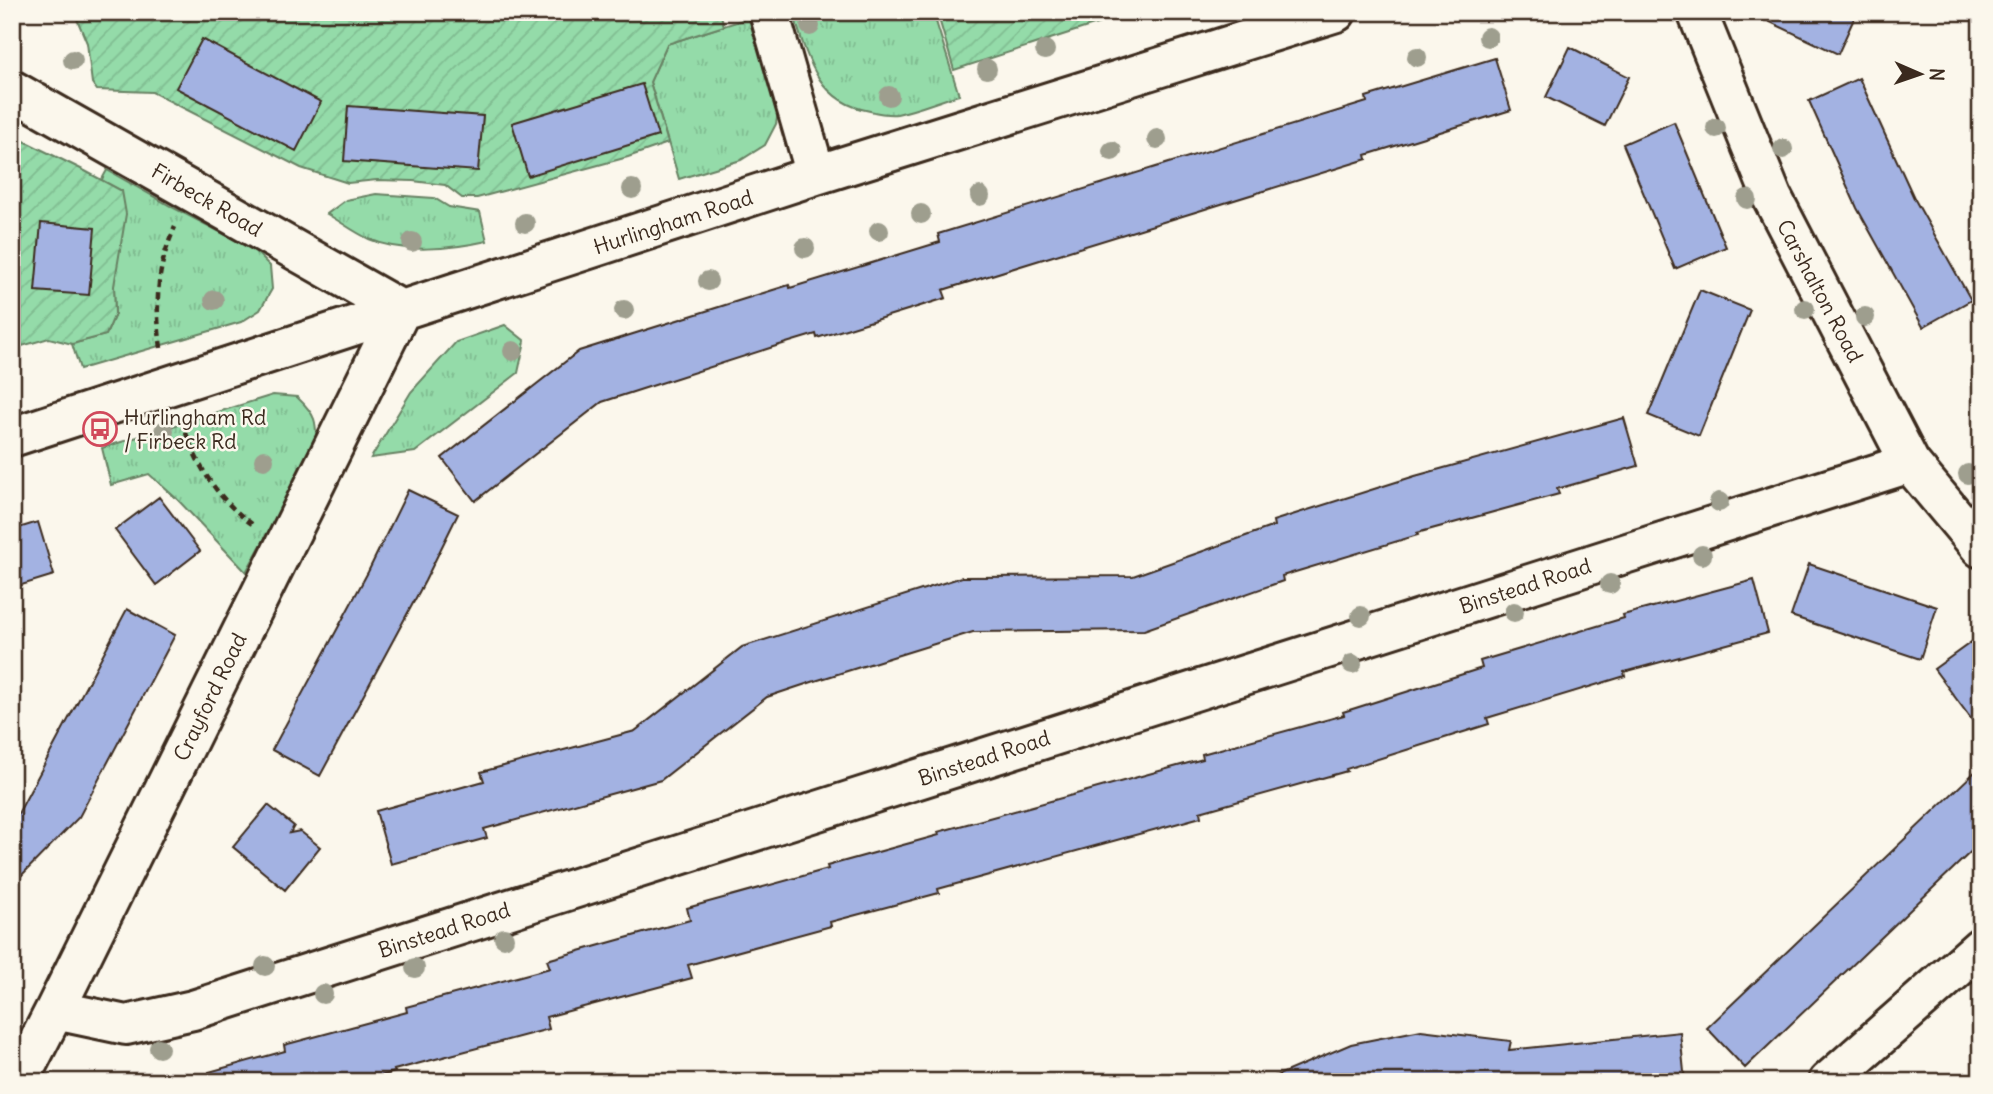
<svg xmlns="http://www.w3.org/2000/svg" width="1993" height="1094" viewBox="0 0 1993 1094" font-family="Delius,sans-serif">
<style>
.grass{fill:url(#grass-tufts);stroke:#688264;stroke-width:2}
.garden{fill:url(#garden-furrows);stroke:#688264;stroke-width:2}
.building{fill:#a3b2e2;stroke:#3b2a1e;stroke-width:2}
.lines{fill:none;stroke-linecap:round;stroke-linejoin:round}
.minor-casing{stroke:#3b2a1e;stroke-width:44}
.path{stroke:#3b2a1e;stroke-width:4.5;stroke-dasharray:7 5;stroke-linecap:butt}
.minor{stroke:#fbf7ec;stroke-width:38}
.tree{fill:#9e9e8e}
.labels{text-anchor:middle;dominant-baseline:central;stroke-width:5;stroke-linejoin:round;paint-order:stroke}
.street-label{font-size:21px;fill:#3b2a1e;stroke:#fbf7ec}
.poi-label{font-size:21px;fill:#3b2a1e;stroke:#fbf7ec;text-anchor:start}
</style>
<defs>
<pattern id="grass-tufts" width="24" height="20" patternUnits="userSpaceOnUse" patternTransform="scale(1.75)"><rect width="24" height="20" fill="#94dba9"/><path d="M3 7l-1-3M5 7V3M7 7l1-3M15 17l-1-3M17 17v-4M19 17l1-3" fill="none" stroke="#80bc91"/></pattern>
<pattern id="garden-furrows" width="10" height="10" patternUnits="userSpaceOnUse" patternTransform="scale(1.75)"><rect width="10" height="10" fill="#94dba9"/><path d="M-1 1l2-2M0 10L10 0M9 11l2-2" fill="none" stroke="#80bc91"/></pattern>
</defs>
<rect width="100%" height="100%" fill="#fbf7ec"/>
<filter id="ink" filterUnits="userSpaceOnUse"><feTurbulence type="fractalNoise" baseFrequency=".0143" numOctaves="2"/><feDisplacementMap in="SourceGraphic" scale="14" xChannelSelector="R" yChannelSelector="G"/><feConvolveMatrix kernelMatrix="1 2 1 2 8 2 1 2 1" color-interpolation-filters="sRGB"/></filter>
<g filter="url(#ink)">
<!-- grass -->
<path class="grass" d="M793,12H933L959,95C938,101 918,110 897,114C889,115 878,113 870,111C817,102 807,57 793,12Z
M755,16L781,96L776,124L765,145L741,160L679,179L650,82L667,44Z
M107,170L174,208L253,249L270,266L272,289L260,310L241,322L80,369L72,344L106,335L115,314L114,286L122,191L101,181Z
M376,194L434,198L449,207L480,212L487,241C451,249 403,254 369,239C354,232 341,222 327,214L346,200Z
M505,325L525,341L518,373L415,452L371,458L411,392L456,342Z
M273,395L297,397C316,415 317,421 316,447L246,572L178,500L149,474L111,485L102,448Z"/>
<!-- garden -->
<path class="garden" d="M74,12H720L724,26L667,44L650,82L668,143L628,157L477,198H462L445,185L413,181L377,180L348,183L301,168L152,92L97,90L92,83L87,43Z
M937,12H1134L954,70Z
M12,135L85,171L122,191L126,214L114,286L115,314L106,335L72,344L49,338L12,349Z"/>
<!-- building -->
<path class="building" d="M1749,12H1857L1838,54Z
M202,39L321,102L296,151L176,88Z
M1570,47L1629,77L1605,126L1546,97Z
M1495,58L1511,110L1366,155L1367,159L943,290L946,298L817,338L816,334L773,347L602,402L475,501L442,458L579,351L757,295L789,285L790,288L940,242L938,234L1367,102L1366,97Z
M1859,78L1914,198L1971,300L1923,327L1857,208L1809,101Z
M642,84L658,136L528,176L512,123Z
M348,106L483,116L478,171L344,161Z
M1674,122L1726,247L1675,269L1623,144Z
M41,223L95,228L89,295L35,291Z
M1700,290L1750,310L1699,436L1648,415Z
M1624,418L1638,466L1557,489L1559,494L1417,533L1418,535L1282,576L1283,581L1144,630L973,632L815,681L767,697L661,780L484,829L487,838L391,864L376,811L484,781L481,772L635,731L742,647L962,577L1133,576L1274,526L1273,521L1415,476Z
M408,490L458,514L425,581L320,776L272,750L368,572Z
M159,497L200,551L156,585L115,530Z
M38,522L54,575L12,588V530Z
M1809,564L1937,607L1920,659L1791,616Z
M1754,580L1768,633L1624,672L1625,676L1487,718L1489,724L1346,769L1347,771L1200,812L1201,817L938,889L939,893L830,922L831,926L688,965L692,978L546,1017L549,1029L394,1070L395,1072L357,1082H210L209,1072L285,1051L284,1045L407,1012L406,1007L550,968L547,960L690,920L687,908L828,869L827,866L939,835L938,832L1203,759L1202,754L1344,715L1343,712L1482,668L1480,661L1624,618L1623,615Z
M127,609L175,635L79,817L12,885V825Z
M1981,635V732L1934,669Z
M1981,766V842L1745,1068L1707,1028Z
M268,805L294,826L290,833L300,831L320,847L285,890L233,847Z
M1421,1030L1511,1041L1509,1050L1680,1032L1685,1082H1262L1351,1044Z"/>
<g class="lines">
<!-- minor casing -->
<g class="minor-casing">
<path id="minor" d="M769,12L816,175
M1697,12L1772,197L1910,463L1981,548
M12,90L401,310L55,1010L18,1082
M12,437L816,175L1336,12
M55,1010L126,1025L193,1010L1910,463
M1828,1082L1981,947"/>
</g>
<!-- path -->
<path class="path" d="M161,348C155,304 156,269 175,227
M182,421C195,463 216,498 252,524"/>
<!-- minor -->
<use href="#minor" class="minor"/>
</g>
<!-- trees -->
<g class="tree">
<circle cx="810" cy="26" r="10"/>
<circle cx="1488" cy="37" r="10"/>
<circle cx="1045" cy="50" r="10"/>
<circle cx="1417" cy="57" r="10"/>
<circle cx="73" cy="60" r="10"/>
<circle cx="987" cy="69" r="10"/>
<circle cx="889" cy="96" r="10"/>
<circle cx="1716" cy="128" r="10"/>
<circle cx="1157" cy="139" r="10"/>
<circle cx="1783" cy="149" r="10"/>
<circle cx="1112" cy="151" r="10"/>
<circle cx="632" cy="189" r="10"/>
<circle cx="980" cy="196" r="10"/>
<circle cx="1747" cy="199" r="10"/>
<circle cx="921" cy="214" r="10"/>
<circle cx="525" cy="223" r="10"/>
<circle cx="879" cy="231" r="10"/>
<circle cx="412" cy="242" r="10"/>
<circle cx="805" cy="248" r="10"/>
<circle cx="708" cy="281" r="10"/>
<circle cx="214" cy="300" r="10"/>
<circle cx="1805" cy="309" r="10"/>
<circle cx="624" cy="310" r="10"/>
<circle cx="1865" cy="317" r="10"/>
<circle cx="513" cy="351" r="10"/>
<circle cx="164" cy="431" r="10"/>
<circle cx="264" cy="460" r="10"/>
<circle cx="1968" cy="474" r="10"/>
<circle cx="1719" cy="502" r="10"/>
<circle cx="1702" cy="555" r="10"/>
<circle cx="1610" cy="584" r="10"/>
<circle cx="1514" cy="612" r="10"/>
<circle cx="1361" cy="616" r="10"/>
<circle cx="1352" cy="664" r="10"/>
<circle cx="504" cy="938" r="10"/>
<circle cx="265" cy="966" r="10"/>
<circle cx="415" cy="968" r="10"/>
<circle cx="323" cy="994" r="10"/>
<circle cx="159" cy="1048" r="10"/>
</g>
</g>
<!-- icons -->
<defs>
<g id="bus-ring" transform="scale(1.75)"><circle r="9.5" fill="#fbf7ec" stroke="#d1495b" stroke-width="1.5"/><path d="M-5-6H5V4H4V6H2V4H-2V6H-4V4H-5ZM-3.5-4V0h7V-4ZM-3.5 1.2v1.5H-2V1.2ZM2 1.2v1.5H3.5V1.2Z" fill="#d1495b"/></g>
</defs>
<g fill-rule="evenodd">
<use href="#bus-ring" x="100" y="429"/>
</g>
<g class="labels">
<!-- street labels -->
<g class="street-label">
<text transform="translate(207 200) rotate(30)">Firbeck Road</text>
<text transform="translate(673 222) rotate(-18)">Hurlingham Road</text>
<text transform="translate(1820 291) rotate(62)">Carshalton Road</text>
<text transform="translate(1525 586) rotate(-18)">Binstead Road</text>
<text transform="translate(210 697) rotate(-64)">Crayford Road</text>
<text transform="translate(984 758) rotate(-18)">Binstead Road</text>
<text transform="translate(444 930) rotate(-18)">Binstead Road</text>
</g>
<!-- poi labels -->
<g class="poi-label">
<text x="124" y="417">Hurlingham Rd<tspan x="124" dy="24">/ Firbeck Rd</tspan></text>
</g>
</g>
<!-- margin -->
<rect width="1993" height="1094" fill="none" stroke="#fbf7ec" stroke-width="42"/>
<rect x="21" y="21" width="1951" height="1052" fill="none" stroke="#3b2a1e" stroke-width="2.5" filter="url(#ink)"/>
<!-- north arrow -->
<g transform="translate(1920 74) rotate(92)" stroke="#fbf7ec" stroke-width="5" paint-order="stroke">
<path d="M0-5L12 26L0 18L-12 26Z" fill="#3b2a1e"/>
<text y="-10" font-size="19" font-weight="bold" text-anchor="middle" fill="#3b2a1e">N</text>
</g>
</svg>
